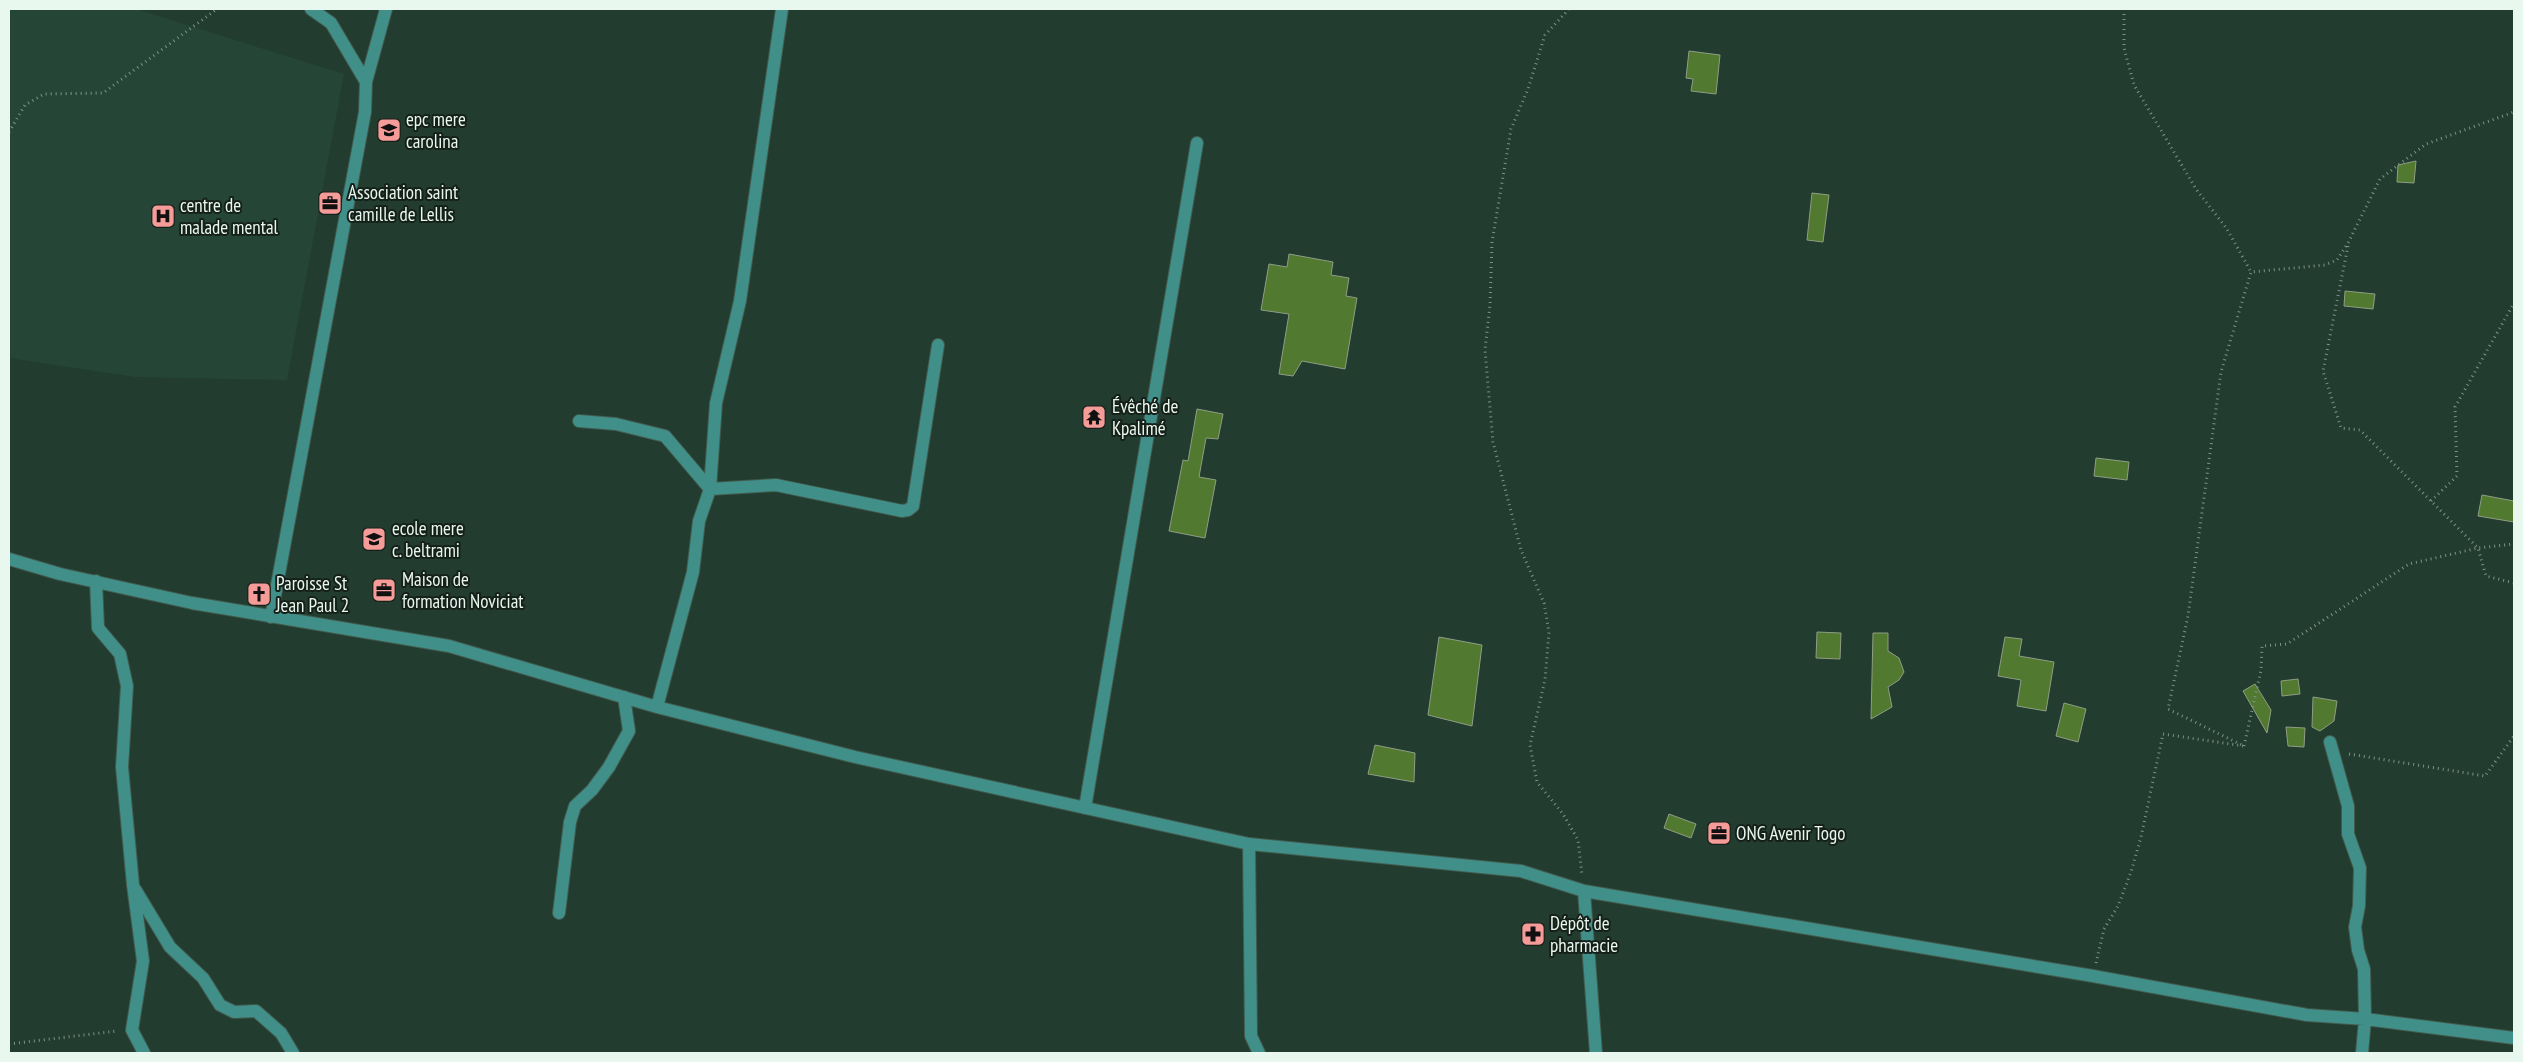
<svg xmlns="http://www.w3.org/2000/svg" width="2523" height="1062" viewBox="0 0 2523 1062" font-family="'PT Sans Narrow',sans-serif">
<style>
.built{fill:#254636}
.building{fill:#517930;stroke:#8f9e85}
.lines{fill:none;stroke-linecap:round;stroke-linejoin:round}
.minor-casing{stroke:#425a4e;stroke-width:14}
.path{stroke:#7e9388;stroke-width:3;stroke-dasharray:1 4;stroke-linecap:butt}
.minor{stroke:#408f89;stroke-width:12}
.labels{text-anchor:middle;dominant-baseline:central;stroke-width:4;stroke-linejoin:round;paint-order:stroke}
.poi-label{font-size:19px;fill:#e9f8ef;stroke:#15201a;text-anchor:start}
</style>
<rect width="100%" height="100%" fill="#223c2f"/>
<!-- built -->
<path class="built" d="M9,9H136L344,74L287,380L135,377L9,358Z"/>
<!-- building -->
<path class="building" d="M1689,51L1720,55L1716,94L1691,91L1693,79L1686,78Z
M2416,161L2414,183L2397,182L2398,165Z
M1812,193L1829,195L1823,242L1807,240Z
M1289,254L1333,262L1331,275L1349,278L1346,296L1357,298L1345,369L1302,361L1293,376L1279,374L1289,314L1261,310L1269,264L1287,267Z
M2345,291L2375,294L2373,309L2344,306Z
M1197,409L1223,414L1218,439L1206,438L1199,477L1216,480L1205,538L1169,531L1183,460L1188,461Z
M2096,458L2129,462L2127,480L2094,476Z
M2482,495L2514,501V522L2478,516Z
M1817,632L1841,633L1840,659L1816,658Z
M1873,633H1888V651L1899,658L1904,672L1899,680L1888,687L1892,707L1871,719Z
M1439,637L1482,645L1472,726L1428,715Z
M2005,637L2022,639L2019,656L2054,662L2046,711L2017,706L2021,680L1998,676Z
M2298,679L2300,694L2282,696L2281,681Z
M2255,684L2271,710L2267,733L2243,691Z
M2313,697L2337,701L2334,721L2320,731L2312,727Z
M2064,703L2086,709L2078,742L2056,736Z
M2286,727L2305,728L2304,747L2288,746Z
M1375,745L1415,753L1414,782L1368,774Z
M1669,814L1696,824L1691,838L1664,828Z"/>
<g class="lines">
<!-- minor casing -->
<g class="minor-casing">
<path id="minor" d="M311,9L331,23L366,82
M579,421L616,424L665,436L710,489L776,485L902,511L908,510L913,506L938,345
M9,559L60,574L192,603L449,646L657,707L855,757L1249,844L1521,871L1584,891L2093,976L2307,1015L2365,1019L2514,1038
M96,581L98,628L120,654L127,686L122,767L133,885L143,961L132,1030L144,1053
M271,617L365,112L366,82L386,9
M657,707L693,572L699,521L710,489L716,403L740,301L782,9
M2330,742L2348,806V834L2360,868L2359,906L2355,927L2358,950L2364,969L2365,1019L2362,1053
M1085,808L1197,143
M1249,844L1251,1036L1259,1053
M135,889L170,947L203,978L220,1005L234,1012L256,1011L281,1033L293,1053
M1584,891L1596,1053
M559,913L570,822L575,806L592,790L609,767L629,731L624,697"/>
</g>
<!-- path -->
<path class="path" d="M1569,9L1545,35L1528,89L1511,129L1492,242L1490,305L1485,350L1493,442L1521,550L1544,603L1549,632L1545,680L1530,745L1537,782L1563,814L1578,840L1582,875
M2124,9V48L2134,85L2196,189L2227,229L2251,272
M9,132L25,105L44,94L103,93L217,9
M2348,246L2323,371L2341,428L2360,430L2478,548L2486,576L2514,583
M2431,501L2457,476L2455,407L2514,303
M2244,746L2261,670L2262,646L2287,644L2409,564L2478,548L2514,544
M2349,754L2485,776L2514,736
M2096,963L2104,929L2118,906L2131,872L2141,837L2163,734L2244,746L2168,709L2188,616L2221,372L2251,272L2325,265L2337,260L2348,243L2380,179L2426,144L2514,112
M9,1044L117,1031"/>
<!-- minor -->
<use href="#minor" class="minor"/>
</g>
<!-- icons -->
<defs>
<g id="school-square" transform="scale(1.25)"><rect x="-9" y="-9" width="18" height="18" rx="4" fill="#f59b98" stroke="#15201a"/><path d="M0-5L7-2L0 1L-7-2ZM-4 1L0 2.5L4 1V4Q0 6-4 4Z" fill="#111"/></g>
<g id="office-square" transform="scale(1.25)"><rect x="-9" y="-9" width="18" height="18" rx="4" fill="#f59b98" stroke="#15201a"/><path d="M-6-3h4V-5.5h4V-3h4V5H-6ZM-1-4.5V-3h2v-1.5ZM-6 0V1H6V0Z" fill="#111"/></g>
<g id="hospital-square" transform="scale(1.25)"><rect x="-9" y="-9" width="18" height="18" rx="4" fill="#f59b98" stroke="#15201a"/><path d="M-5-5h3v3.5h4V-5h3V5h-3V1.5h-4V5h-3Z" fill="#111"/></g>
<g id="temple-square" transform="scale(1.25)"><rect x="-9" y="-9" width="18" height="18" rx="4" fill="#f59b98" stroke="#15201a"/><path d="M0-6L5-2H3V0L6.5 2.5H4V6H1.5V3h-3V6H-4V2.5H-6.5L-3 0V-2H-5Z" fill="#111"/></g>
<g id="church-square" transform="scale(1.25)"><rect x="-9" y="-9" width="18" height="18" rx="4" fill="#f59b98" stroke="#15201a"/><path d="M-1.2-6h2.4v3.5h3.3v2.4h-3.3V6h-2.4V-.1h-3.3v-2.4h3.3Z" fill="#111"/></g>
<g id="pharmacy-square" transform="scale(1.25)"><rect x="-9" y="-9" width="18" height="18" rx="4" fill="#f59b98" stroke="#15201a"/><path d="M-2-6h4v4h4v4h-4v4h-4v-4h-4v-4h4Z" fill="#111"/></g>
</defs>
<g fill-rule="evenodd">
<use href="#school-square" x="389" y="130"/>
<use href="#office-square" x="330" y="203"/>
<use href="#hospital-square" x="163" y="216"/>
<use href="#temple-square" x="1094" y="417"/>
<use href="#school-square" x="374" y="539"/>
<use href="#office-square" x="384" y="590"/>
<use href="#church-square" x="259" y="594"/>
<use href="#office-square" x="1719" y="833"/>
<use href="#pharmacy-square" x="1533" y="934"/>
</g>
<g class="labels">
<!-- poi labels -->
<g class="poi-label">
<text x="406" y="119">epc mere<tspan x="406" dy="22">carolina</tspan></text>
<text x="348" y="192">Association saint<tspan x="348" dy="22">camille de Lellis</tspan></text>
<text x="180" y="205">centre de<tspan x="180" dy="22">malade mental</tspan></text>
<text x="1112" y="406">Évêché de<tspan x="1112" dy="22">Kpalimé</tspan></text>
<text x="392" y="528">ecole mere<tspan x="392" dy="22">c. beltrami</tspan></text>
<text x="402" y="579">Maison de<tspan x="402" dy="22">formation Noviciat</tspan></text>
<text x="276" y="583">Paroisse St<tspan x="276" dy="22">Jean Paul 2</tspan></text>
<text x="1736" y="833">ONG Avenir Togo</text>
<text x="1550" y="923">Dépôt de<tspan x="1550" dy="22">pharmacie</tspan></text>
</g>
</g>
<!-- border -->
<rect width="2523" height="1062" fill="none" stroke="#e9f8ef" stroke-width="20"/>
</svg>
